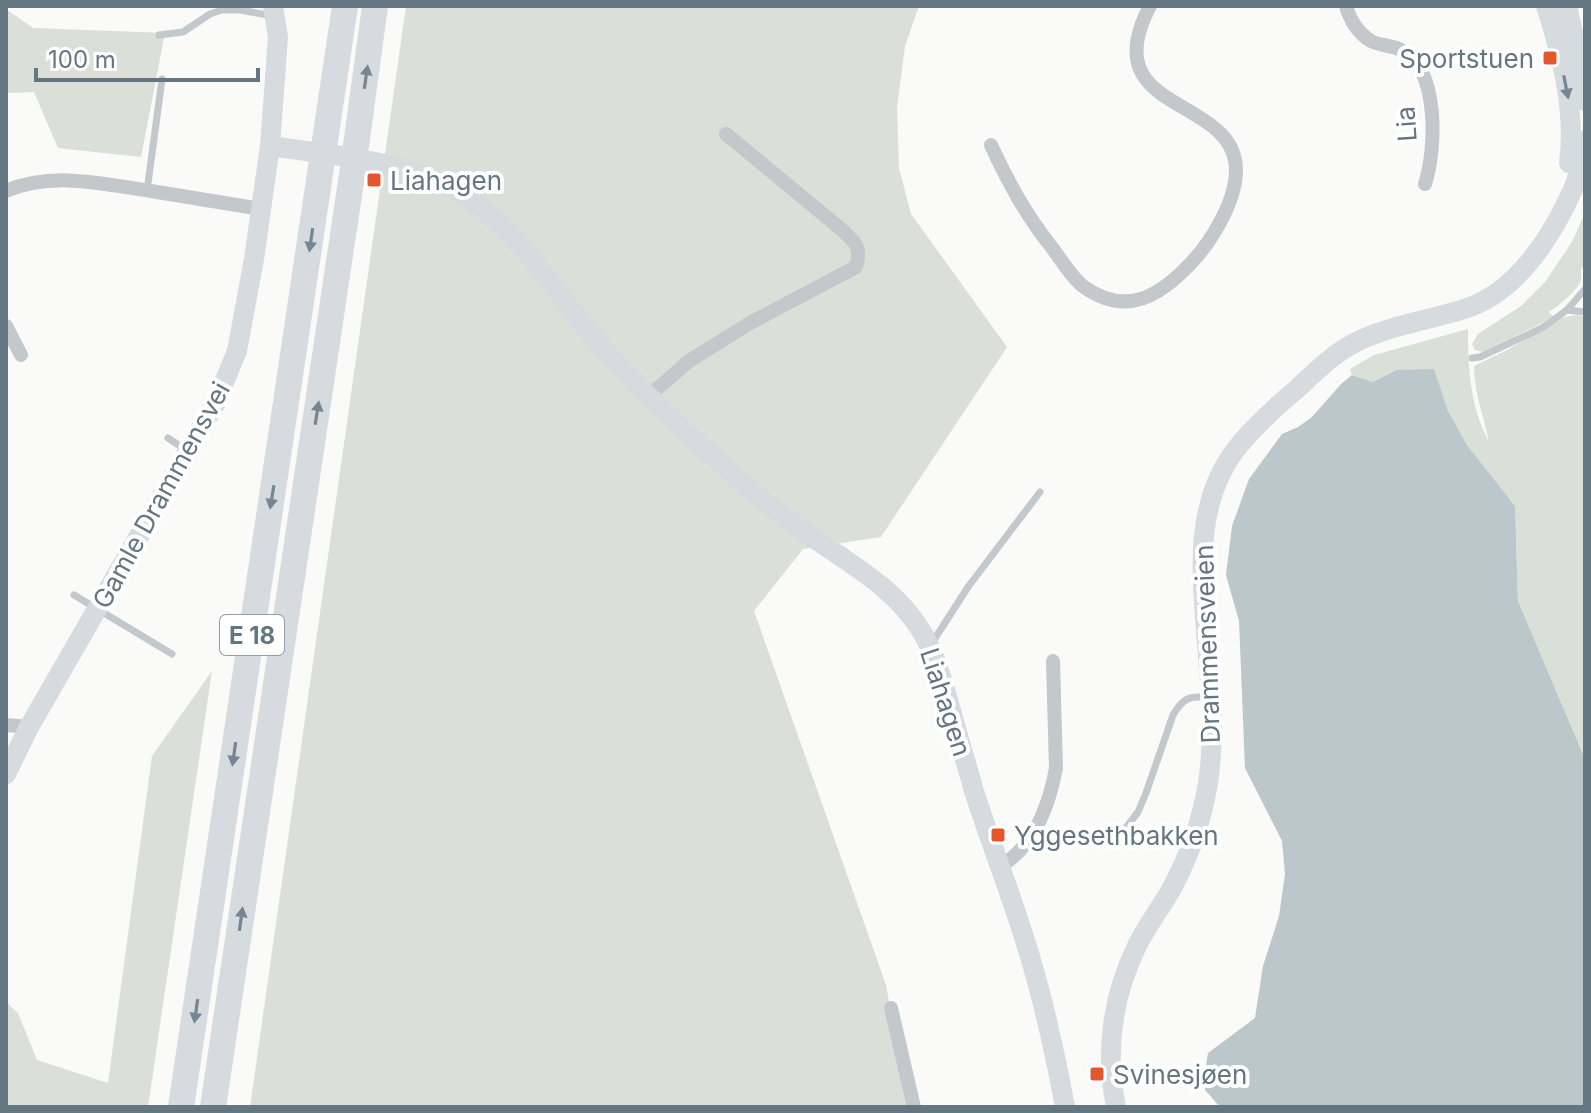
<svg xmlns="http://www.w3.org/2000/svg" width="1591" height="1113" viewBox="0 0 1591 1113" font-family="Inter,sans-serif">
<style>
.green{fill:#dadfd7}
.water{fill:#bbc7cb}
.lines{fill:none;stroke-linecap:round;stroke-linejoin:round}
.lane{stroke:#c3c8cc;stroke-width:7}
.street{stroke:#c3c8cc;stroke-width:14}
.secondary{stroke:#d6dbdf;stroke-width:20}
.highway{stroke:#d6dbdf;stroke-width:26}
.oneway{fill:#768591}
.poi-dot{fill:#e4572e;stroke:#fff;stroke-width:3}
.labels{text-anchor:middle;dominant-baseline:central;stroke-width:8;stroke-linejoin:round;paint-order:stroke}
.shield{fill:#fff;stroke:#939fa8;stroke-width:2}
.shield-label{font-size:24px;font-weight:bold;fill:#657683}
.poi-label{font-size:26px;fill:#657683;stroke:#fff;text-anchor:start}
.street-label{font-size:26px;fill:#657683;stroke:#fff}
</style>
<rect width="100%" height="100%" fill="#fafaf8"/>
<!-- green -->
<path class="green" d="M406,6H919L905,46L897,108L899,168L911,214L1007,347L881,537L803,549L754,611L886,985L908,1107H250Z
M6,9L33,28L165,33L141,157L58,148L34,92L6,93Z
M1585,213V266L1582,267C1580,271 1582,275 1581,279C1580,289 1557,307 1549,312L1554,317L1483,352L1475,350L1472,344L1478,334L1521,306L1545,282L1572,242Z
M1577,315L1585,317V759L1518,601L1515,506L1467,445L1448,411L1434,370H1396L1373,382L1352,375L1350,369L1374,355L1468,329C1468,369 1470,406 1489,442C1484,416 1474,393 1474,366L1505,351L1564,317Z
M212,671L148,1107H6V1002L18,1013L37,1060L108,1083L152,756Z"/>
<!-- water -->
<path class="water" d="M1434,369L1448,411L1467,445L1515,506L1518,601L1585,759V1107H1220L1205,1090V1071L1208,1053L1255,1018L1263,966L1279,916L1285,874L1282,841L1245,768L1239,621L1226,575L1232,526L1249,479L1282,434L1298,427L1312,417L1341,384L1352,375L1373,382L1396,370Z"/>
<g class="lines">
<!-- lane -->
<path class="lane" d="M159,35L183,32L210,14L222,10H240L273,16
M147,191L162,79
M1567,310L1585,312
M1472,358L1480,357L1542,328L1567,310L1585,289
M168,438L186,450
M74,595L172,654
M932,643L968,587L1040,492
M1125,829L1138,812L1146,793L1173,715C1183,698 1188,696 1209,697"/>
<!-- street -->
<path class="street" d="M1346,6C1350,20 1358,33 1371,41C1380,46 1392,45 1401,50C1440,69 1436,150 1425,184
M991,145C1009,184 1026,215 1053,249C1062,261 1072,278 1084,287C1127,317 1160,296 1191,263C1211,242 1235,203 1236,172C1238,94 1092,116 1150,6
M6,191C53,171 103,184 151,191C188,197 224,203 261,209
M6,326L21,355
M649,396L689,361L750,323L856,267C862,246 855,242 841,229L726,134
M6,725L29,727
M999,867C1034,847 1049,806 1056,768L1053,661
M891,1008L914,1107"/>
<!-- secondary -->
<path class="secondary" d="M1546,6C1562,56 1576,111 1569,163
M1567,6L1582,71L1585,101
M270,146C338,156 410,160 469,199C519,232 552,287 590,333C634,386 687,433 738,479C766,504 797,527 828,548C864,572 900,595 922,632C937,658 944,686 952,714C959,740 967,766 974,791C989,838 1007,884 1022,931C1041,988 1054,1048 1065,1107
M6,774L29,727L215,404L237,351L254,259L270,146L278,37L273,6
M1116,1107C1105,1053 1112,998 1136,948C1146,926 1162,907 1173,886C1190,854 1202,819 1208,783C1215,737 1211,691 1207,645C1202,575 1192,500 1241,443C1258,423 1278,405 1298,388C1314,373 1330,357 1349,346C1383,326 1427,321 1464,309C1517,293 1553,235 1574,187C1580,173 1582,156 1585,140"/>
<!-- highway -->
<path class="highway" d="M181,1107L345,6
M213,1107L353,168L375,6"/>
</g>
<!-- one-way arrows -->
<defs><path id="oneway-solid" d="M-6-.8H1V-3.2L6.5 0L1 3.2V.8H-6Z" transform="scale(2)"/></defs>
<g class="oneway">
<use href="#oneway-solid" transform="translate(366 77) rotate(-82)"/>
<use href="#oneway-solid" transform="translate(1566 87) rotate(79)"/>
<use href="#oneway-solid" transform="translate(311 240) rotate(98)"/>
<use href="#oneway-solid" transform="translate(317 413) rotate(-81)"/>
<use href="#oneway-solid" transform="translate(272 497) rotate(99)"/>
<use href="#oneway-solid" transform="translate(234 754) rotate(98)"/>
<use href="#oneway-solid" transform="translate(241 919) rotate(-82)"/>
<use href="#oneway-solid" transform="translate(196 1011) rotate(98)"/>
</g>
<!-- markers -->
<g class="poi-dot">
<rect x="1542" y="50" width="16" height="16" rx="4"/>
<rect x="366" y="172" width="16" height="16" rx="4"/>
<rect x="990" y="827" width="16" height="16" rx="4"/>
<rect x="1089" y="1066" width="16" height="16" rx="4"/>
</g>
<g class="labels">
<!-- shield labels -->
<rect class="shield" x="220" y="615" width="64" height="40" rx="6"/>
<g class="shield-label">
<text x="252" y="635">E 18</text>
</g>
<!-- poi labels -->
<g class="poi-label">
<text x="1534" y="58" text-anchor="end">Sportstuen</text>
<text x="390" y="180">Liahagen</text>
<text x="1014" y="835">Yggesethbakken</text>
<text x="1113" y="1074">Svinesjøen</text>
</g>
<!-- street labels -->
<g class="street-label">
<text transform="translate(1406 124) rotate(-94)">Lia</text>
<text transform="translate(161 495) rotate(-61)">Gamle Drammensvei</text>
<text transform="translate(1207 644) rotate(-92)">Drammensveien</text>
<text transform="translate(946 702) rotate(72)">Liahagen</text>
</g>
</g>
<!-- border -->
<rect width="1591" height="1113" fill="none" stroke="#657683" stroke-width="16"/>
<!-- scale -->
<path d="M36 68v12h222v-12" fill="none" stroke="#657683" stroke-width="4"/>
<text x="48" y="68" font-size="24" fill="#657683" stroke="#ffffff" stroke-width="6" paint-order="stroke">100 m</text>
</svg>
